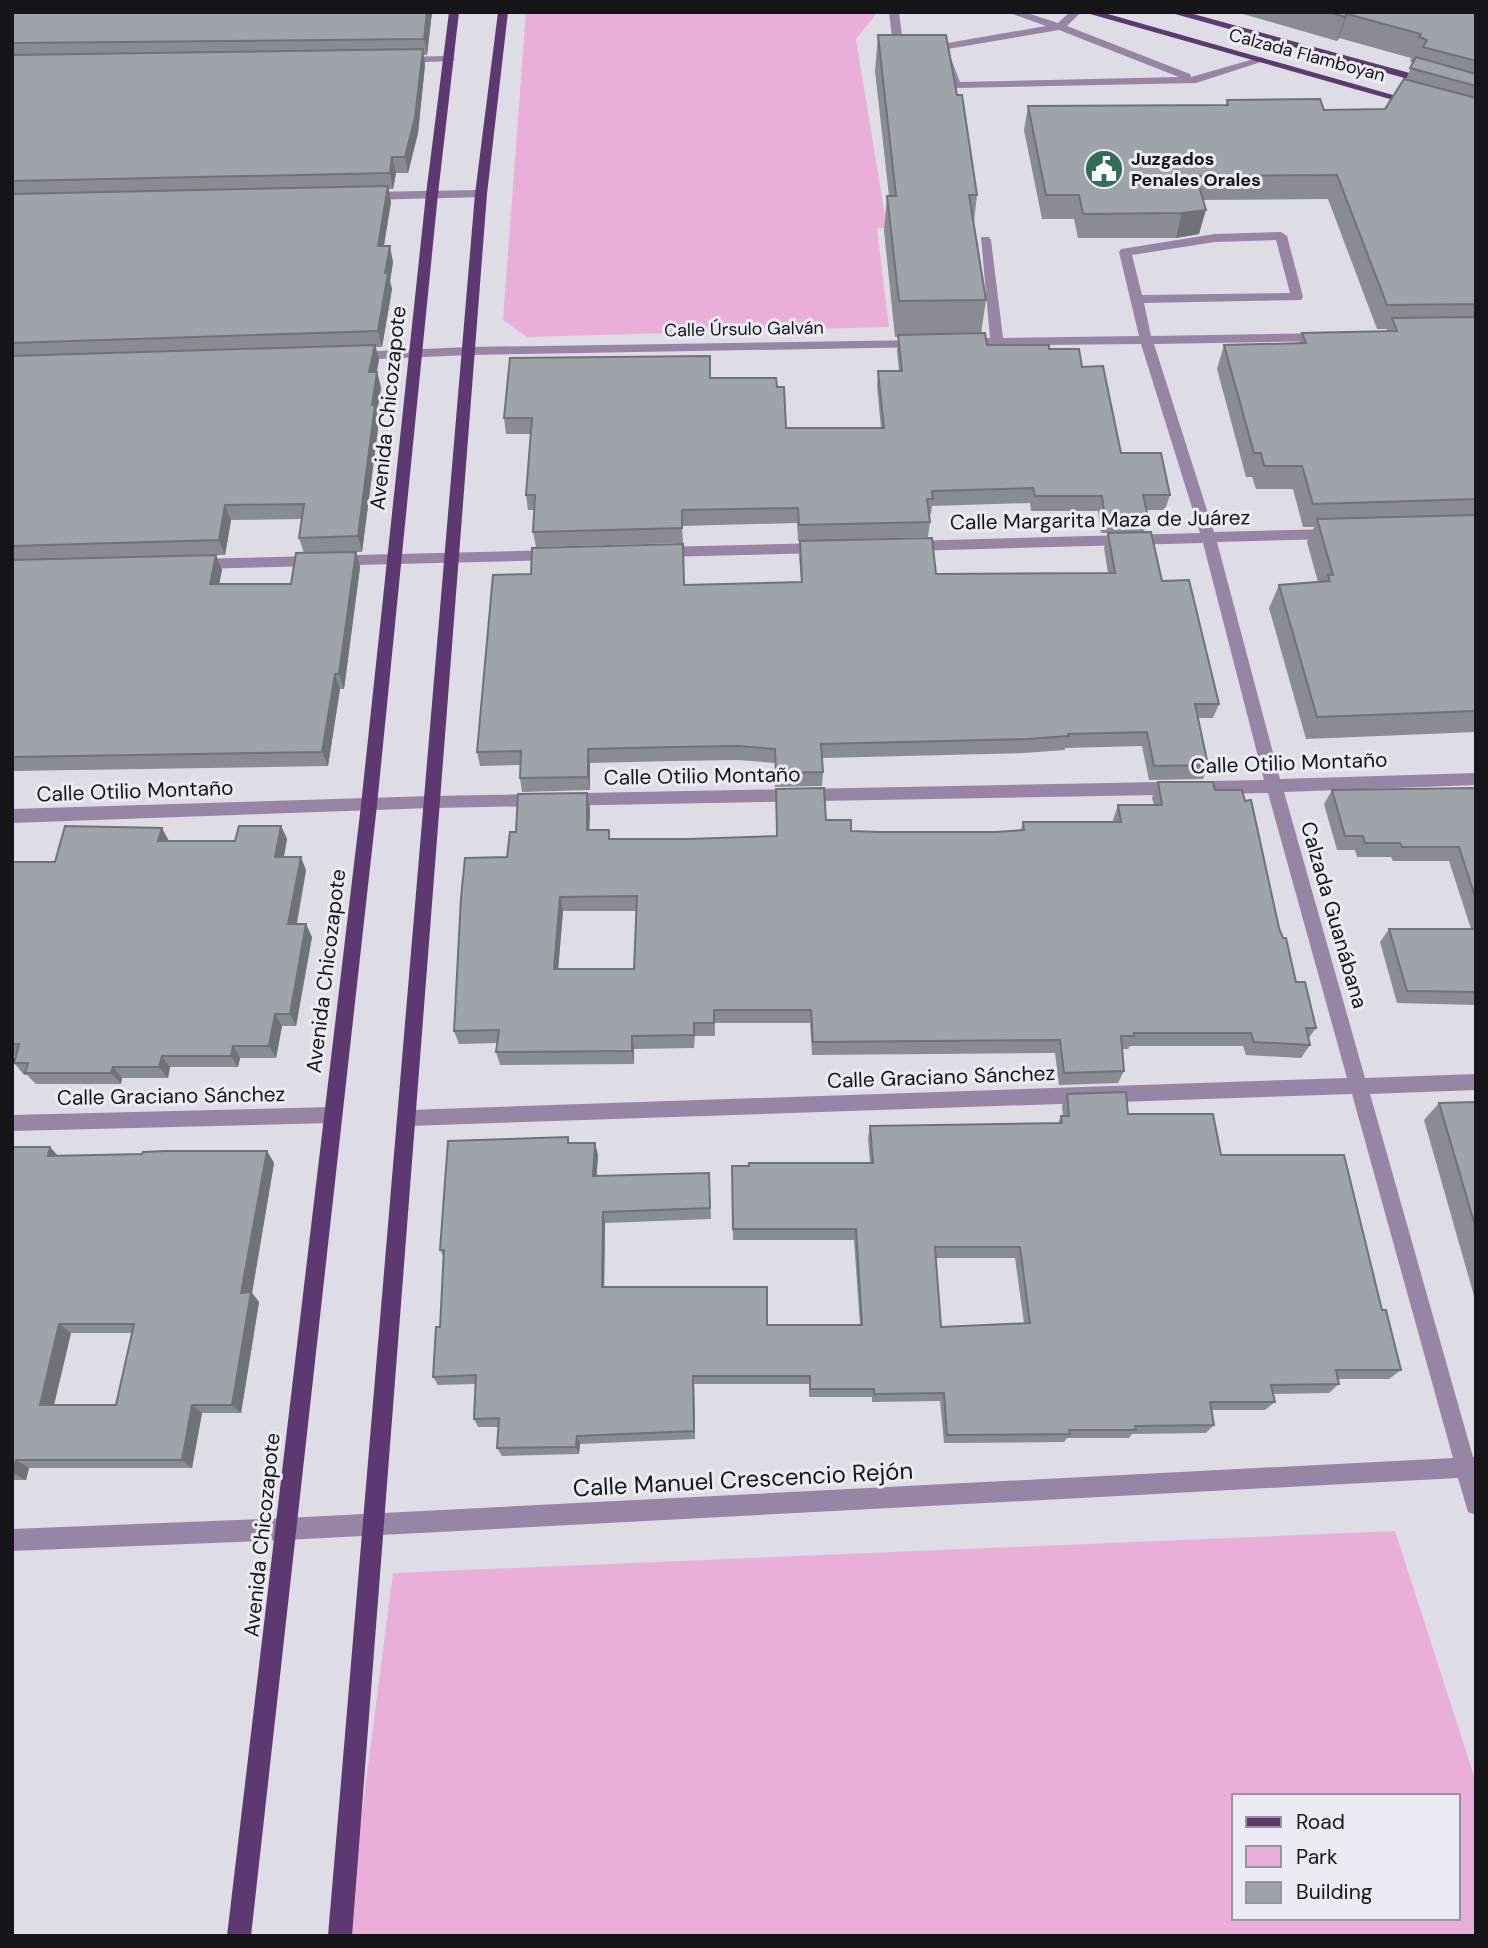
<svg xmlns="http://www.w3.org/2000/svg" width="1488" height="1948" viewBox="0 0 1488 1948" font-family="'DM Sans',sans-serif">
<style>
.green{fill:#eaafd9;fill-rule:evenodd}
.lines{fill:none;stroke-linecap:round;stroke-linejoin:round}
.minor{fill:#9884a4;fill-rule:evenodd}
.major{fill:#5d3871;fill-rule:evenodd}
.wall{fill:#898c92;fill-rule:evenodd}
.shaded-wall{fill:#6f7277}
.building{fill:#9fa3aa;stroke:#6f7277;stroke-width:2;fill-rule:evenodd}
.labels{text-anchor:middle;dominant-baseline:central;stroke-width:6;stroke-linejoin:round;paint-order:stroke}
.far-street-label{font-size:18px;fill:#151518;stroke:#ebebf3}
.far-poi-label{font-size:18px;font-weight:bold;fill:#151518;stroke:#ebebf3;text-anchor:start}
.street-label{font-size:21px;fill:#151518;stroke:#ebebf3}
.near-street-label{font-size:24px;fill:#151518;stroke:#ebebf3}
</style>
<rect width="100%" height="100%" fill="#dedde6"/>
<!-- green -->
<path class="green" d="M526,12H878L856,39L887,228H877L889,327L527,337L503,320Z
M1395,1531L1476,1782V1936H346L393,1573ZM1234,1796H1458V1918H1234Z"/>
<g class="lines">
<!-- minor -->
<path class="minor" d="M889,12H899L903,44H942L1046,26L1007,12H1024L1058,23L1070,12H1081L1067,26L1190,74L1191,77L1261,57L1267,60L1196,83L956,88L950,85L940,58L942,56H950L960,82L1179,77L1059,30L942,50H898L893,47Z
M449,56L455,59L453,61L401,63L395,60L401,57Z
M481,190L485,191V197L366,200L360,196L366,192Z
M1281,232L1287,236L1303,297L1301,300L1144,303L1151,336L1324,333L1331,337L1324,341L1154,344L1214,532L1332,529L1339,534L1332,539L1217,542L1280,779L1476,773V785L1284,792L1365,1078L1476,1074V1090L1370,1094L1473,1457H1476V1515L1468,1512L1458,1478L286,1540L12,1551V1529L286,1518L1453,1458L1352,1094L408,1126L401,1124L399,1118L401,1112L408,1110L1347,1078L1268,793L432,808L12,823V809L432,796L1264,780L1203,543L909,551L902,546L909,541L1200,533L1141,344L959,346L957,343L964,339L990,338L981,237H989L991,240L1003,338L1139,336L1119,252L1121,249L1215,234ZM1276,240L1290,293L1142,295L1132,255L1215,242Z
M922,340L929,344L927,347L469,355L355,360L348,356L355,352L469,347Z
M821,543L828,548L821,553L661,557L654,552L661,547Z
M556,550L563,555L556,560L195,569L188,564L195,559Z
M331,1107L338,1109L340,1115L338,1121L331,1123L12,1131V1115Z"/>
<!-- major -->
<path class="major" d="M449,12H459L438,194L377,805L251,1936H227L361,805L426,194Z
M498,12H508L487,194L352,1936H328L475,194Z
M1083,12H1101L1421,103L1411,105Z
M1168,12H1186L1476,91V98Z"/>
</g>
<!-- wall -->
<path class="wall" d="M12,12H432L427,55H424L425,65L418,133L408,173H396L393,189H388L391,202L384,246L393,262L390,281L392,289L382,347H376L379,360L377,372L381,388L377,412L379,421L362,552H356L360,567L344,689H340L328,766L12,771ZM302,519L299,538L304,553L291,584H219L222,570L216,555H225L231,520Z
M1236,12H1476V732L1306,739L1269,608L1279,585L1318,582L1307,542L1314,527H1303L1293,489H1256L1252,477H1246L1217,369L1224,345L1299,343L1302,333L1386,331L1387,329H1377L1328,199L1203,200L1199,234L1176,238H1078L1074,219H1042L1024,130L1028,106L1226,105L1227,100L1324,110L1385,109L1406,79L1413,62H1410L1411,58L1339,38L1337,41Z
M878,35L957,95L977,195L974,222L986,300L981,334L987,345L1049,349L1082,367L1121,453L1170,495L1165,510H1147L1148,517L1144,532L1101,533L1098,511H1031L1030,503L932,506L931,514L929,515L930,522L928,537L798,541L797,523L682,526L683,543L536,547L533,532L534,510H528L526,495L531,434H506L504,418L777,387L786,428H881L877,386L878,371H899L897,351L898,337H895L884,231L887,196H889L875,71Z
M1108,533L1162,581L1219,704L1213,718H1198L1208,765L1203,779L1149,780L1142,746L1065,748V750L1024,753L822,758L823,772L822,786L775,787V763L738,760L672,761L590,763V790L522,792L520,778V765L480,766L477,752L684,585L801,582L799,556L800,541L936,574L1108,573L1104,548Z
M1158,782L1215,790L1279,928L1296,982L1316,1028L1308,1039L1310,1045L1301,1058L1246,1055L1243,1046H1130L1128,1049H1122L1124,1071L1118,1083L1059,1085L1055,1053L812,1055L810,1023H715V1036H695L694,1048L634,1049V1064L500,1065L496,1052L497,1043L459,1044L454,1031L507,857L516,832L590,808L589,830L610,839H688L776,836V789L826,820L851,831L879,832H996L1021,830L1023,822H1113V820L1118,805H1154L1152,798ZM563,911H637L634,969H558Z
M1476,788V1005L1397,1003L1380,942L1389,929H1471L1449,861H1393L1391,857H1357L1355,850H1337L1324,804L1332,790Z
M281,826L287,839L284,857L306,870L297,924L312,937L296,1026H282L276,1058H240L238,1067H170L168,1078H122L121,1084H36L27,1075H24L14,1063L16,1056H12V862H55L169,841H235Z
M1067,1094L1128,1114L1221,1155L1382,1310L1401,1370L1389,1379H1338L1339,1384L1329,1393L1273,1394L1275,1402L1265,1410H1212L1214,1425L1206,1433L1132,1434L1129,1438H1067L1064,1442L944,1443L940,1401L872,1402V1397H809V1384H694L695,1439L580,1444L579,1454L502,1456L497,1448L499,1427H478L474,1419L476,1384L438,1385L433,1377L440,1327L443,1256L440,1250L568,1137L569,1143H595L598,1155L596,1176L709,1173L711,1219L605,1223L604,1287L767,1325H860L854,1240H733L732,1166L870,1163L868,1138L870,1126L1058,1123L1061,1116H1063L1062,1106ZM936,1258H1015L1024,1323L941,1327Z
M1476,1102V1303L1424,1120L1439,1103Z
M12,1147L59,1156L267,1151L274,1163L252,1293L259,1302L241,1413H202L192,1468H29L26,1480H12ZM71,1333H132L116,1405H54Z"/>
<!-- shaded-wall -->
<path class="shaded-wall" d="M427,12H432L427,55L424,39Z
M1347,14L1339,38L1337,41L1345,17Z
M423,49L425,65L418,133L408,173L405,157Z
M392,157L396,173L393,189L390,173Z
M388,186L391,202L381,262L378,246Z
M1206,210L1199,234L1176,238L1182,213Z
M390,246L393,262L390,281L392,289L382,347L378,331L385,273Z
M375,345L379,360L373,388L369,372Z
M377,372L381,388L377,412L379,421L362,552L358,536L372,405Z
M225,505L231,520L225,555L219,540Z
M356,552L360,567L344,689L339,674Z
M216,555L222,570L216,599L210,584Z
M335,674L340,689L328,766L322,752Z
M588,749L590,763V790L588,777Z
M587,793L590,808L589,844L587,830Z
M281,826L287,839L281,870L275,857Z
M162,828L169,841H158Z
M301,857L306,870L294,937L288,924Z
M560,897L563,911L557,983L554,969Z
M306,924L312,937L296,1026L290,1014Z
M275,1014L282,1026L276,1058L269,1046Z
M632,1036L634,1049V1064L632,1051Z
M233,1046L240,1058L238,1067L231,1056Z
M162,1056L170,1067L168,1078L159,1067Z
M113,1067L122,1078L121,1084L111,1073Z
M595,1143L598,1155L596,1187L593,1176Z
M50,1147L61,1159L48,1156Z
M267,1151L274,1163L252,1293L259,1302L241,1413L232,1405L241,1293Z
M603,1212L605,1223L604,1297L602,1287Z
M59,1324L71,1333L52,1413L40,1405Z
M693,1376L694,1384L695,1439L694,1431Z
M192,1405L202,1413L192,1468L182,1460Z
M577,1436L580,1444L579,1454L576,1447Z
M16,1460L29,1468L26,1480L13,1473Z"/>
<!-- building -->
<path class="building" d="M12,12H427L424,39L12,43Z
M1329,12H1476V61L1423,47L1427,40L1419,37L1421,34L1347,14L1345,17Z
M878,35H946L957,95H962L977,195H969L986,300L899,301L887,196H896Z
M423,49L415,117L405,157H392L390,173L12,181V55Z
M1416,57L1476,74V86L1410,68Z
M1404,79L1476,98V304L1387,305L1337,175L1196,176L1206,210L1182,213L1083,214L1079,195H1046L1028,106L1228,105L1227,100L1320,99L1324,110L1385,109Z
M388,186L378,246H390L385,273H388L378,331L12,343V194Z
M1476,317V499L1313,504L1302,466H1264L1261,453H1254L1224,345L1306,343L1302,333L1397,331L1392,318Z
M985,333L987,345H1049V349H1079L1082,367L1103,366L1121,453H1161L1170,495H1143L1148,517L1105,518L1102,496H1035L1033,488L932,491L933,499H927L930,522L799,525L798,508L682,510V528L533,532L535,495H526L532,418H504L510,358L710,356V378H776L777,387H784L786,428H884L878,371H902L898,335Z
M375,345L369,372H377L372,405H375L358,536L299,538L304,504L225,505L219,540L12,546V356Z
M1476,515V711L1317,717L1279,585L1330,581L1328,575H1333L1317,519Z
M1151,532L1162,581L1189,580L1219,704H1195L1208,765L1154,766L1147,732L1068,734L1069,736L1027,739L821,744L823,772L776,773L775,749L738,746L671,747L588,749V777L520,778L521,751L477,752L493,575L531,574L532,548L683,544L684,585L802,582L800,541L932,538L936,574L1115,573L1108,533Z
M356,552L339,674H335L322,752L12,757V560L216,555L210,584H291L296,553Z
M1158,782H1213L1215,790H1242L1245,801L1251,800L1279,928L1283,938H1286L1296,982H1305L1316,1028H1306L1310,1045L1254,1042L1251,1033H1134V1036H1121L1124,1071L1064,1073L1060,1040L813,1042L811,1010H714V1023H694V1035L632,1036V1051L496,1052L499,1030L454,1031L461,898L465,858L507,857L510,832H516L518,794L587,793V830H609V839H688L777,836L776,789L824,788L826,820H851V831L879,832H996L1024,830L1023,822H1121L1118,805H1162ZM637,896L634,969H554L560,897Z
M1476,788V900L1459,847H1402L1400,843H1365L1363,836H1345L1332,790Z
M65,826L162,828L158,841H235L239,826H281L275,857H301L288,924H306L290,1014H275L269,1046H233L231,1056H162L159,1067H113L111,1073H25L28,1063H14L19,1044H12V862H55Z
M1389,929H1476V992L1407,991Z
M1126,1092L1128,1114H1213L1221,1155H1344L1382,1310H1386L1401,1370H1336L1339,1384L1271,1385L1275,1402H1210L1214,1425L1135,1426L1136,1430H1069L1070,1434L947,1435L944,1393L874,1394V1389H810V1376H693L694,1431L577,1436L576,1447L497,1448L499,1418L474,1419L476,1375L433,1377L436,1327H440L444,1250H440L448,1141L568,1137V1143H595L593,1176L709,1173L710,1208L603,1212L602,1287H767V1325H862L856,1229H733L732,1166H749V1163H873L870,1126L1062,1123L1061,1116H1069L1067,1094ZM935,1247H1020L1030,1323L941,1327Z
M1476,1102V1229L1439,1103Z
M12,1147H50L48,1156L142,1154L143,1152L165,1151H267L241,1293L251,1292L232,1405H192L182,1460H16L12,1473ZM59,1324H134L116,1405H40Z"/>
<!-- icons -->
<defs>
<g id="civic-disc" transform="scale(2.0125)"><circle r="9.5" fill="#346d55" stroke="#ebebf3"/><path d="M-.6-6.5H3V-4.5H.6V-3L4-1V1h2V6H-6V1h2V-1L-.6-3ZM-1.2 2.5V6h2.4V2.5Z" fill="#fff"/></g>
</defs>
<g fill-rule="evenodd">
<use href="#civic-disc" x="1104" y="169"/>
</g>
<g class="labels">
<!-- far-street labels -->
<g class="far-street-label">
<text transform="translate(1307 55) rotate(15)">Calzada Flamboyan</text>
<text transform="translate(744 329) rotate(-1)">Calle Úrsulo Galván</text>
</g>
<!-- far-poi labels -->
<g class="far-poi-label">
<text x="1131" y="159">Juzgados<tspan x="1131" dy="21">Penales Orales</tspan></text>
</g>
<!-- street labels -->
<g class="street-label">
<text transform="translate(388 408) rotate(-84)">Avenida Chicozapote</text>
<text transform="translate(1100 520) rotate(-1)">Calle Margarita Maza de Juárez</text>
<text transform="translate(1289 763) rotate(-2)">Calle Otilio Montaño</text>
<text transform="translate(702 776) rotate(-1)">Calle Otilio Montaño</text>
<text transform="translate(135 791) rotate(-2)">Calle Otilio Montaño</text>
<text transform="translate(1334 915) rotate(74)">Calzada Guanábana</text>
<text transform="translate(326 971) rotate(-83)">Avenida Chicozapote</text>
<text transform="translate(941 1077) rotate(-2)">Calle Graciano Sánchez</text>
<text transform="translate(171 1096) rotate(-1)">Calle Graciano Sánchez</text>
<text transform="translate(262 1535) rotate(-84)">Avenida Chicozapote</text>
</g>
<!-- near-street labels -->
<g class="near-street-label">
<text transform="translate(743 1479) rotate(-3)">Calle Manuel Crescencio Rejón</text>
</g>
</g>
<!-- border -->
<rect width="1488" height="1948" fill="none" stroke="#151518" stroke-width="28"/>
<!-- legend -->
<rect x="1232" y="1794" width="228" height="126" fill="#ebebf3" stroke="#95959b" stroke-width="2"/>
<rect x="1246" y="1817" width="35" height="10" fill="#5d3871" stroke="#95959b" stroke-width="2"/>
<text x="1296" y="1829" font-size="21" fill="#151518">Road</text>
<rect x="1246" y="1846" width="35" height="21" fill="#eaafd9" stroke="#95959b" stroke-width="2"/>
<text x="1296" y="1864" font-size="21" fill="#151518">Park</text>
<rect x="1246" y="1882" width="35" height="21" fill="#9fa3aa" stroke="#95959b" stroke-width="2"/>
<text x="1296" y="1899" font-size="21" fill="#151518">Building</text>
</svg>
